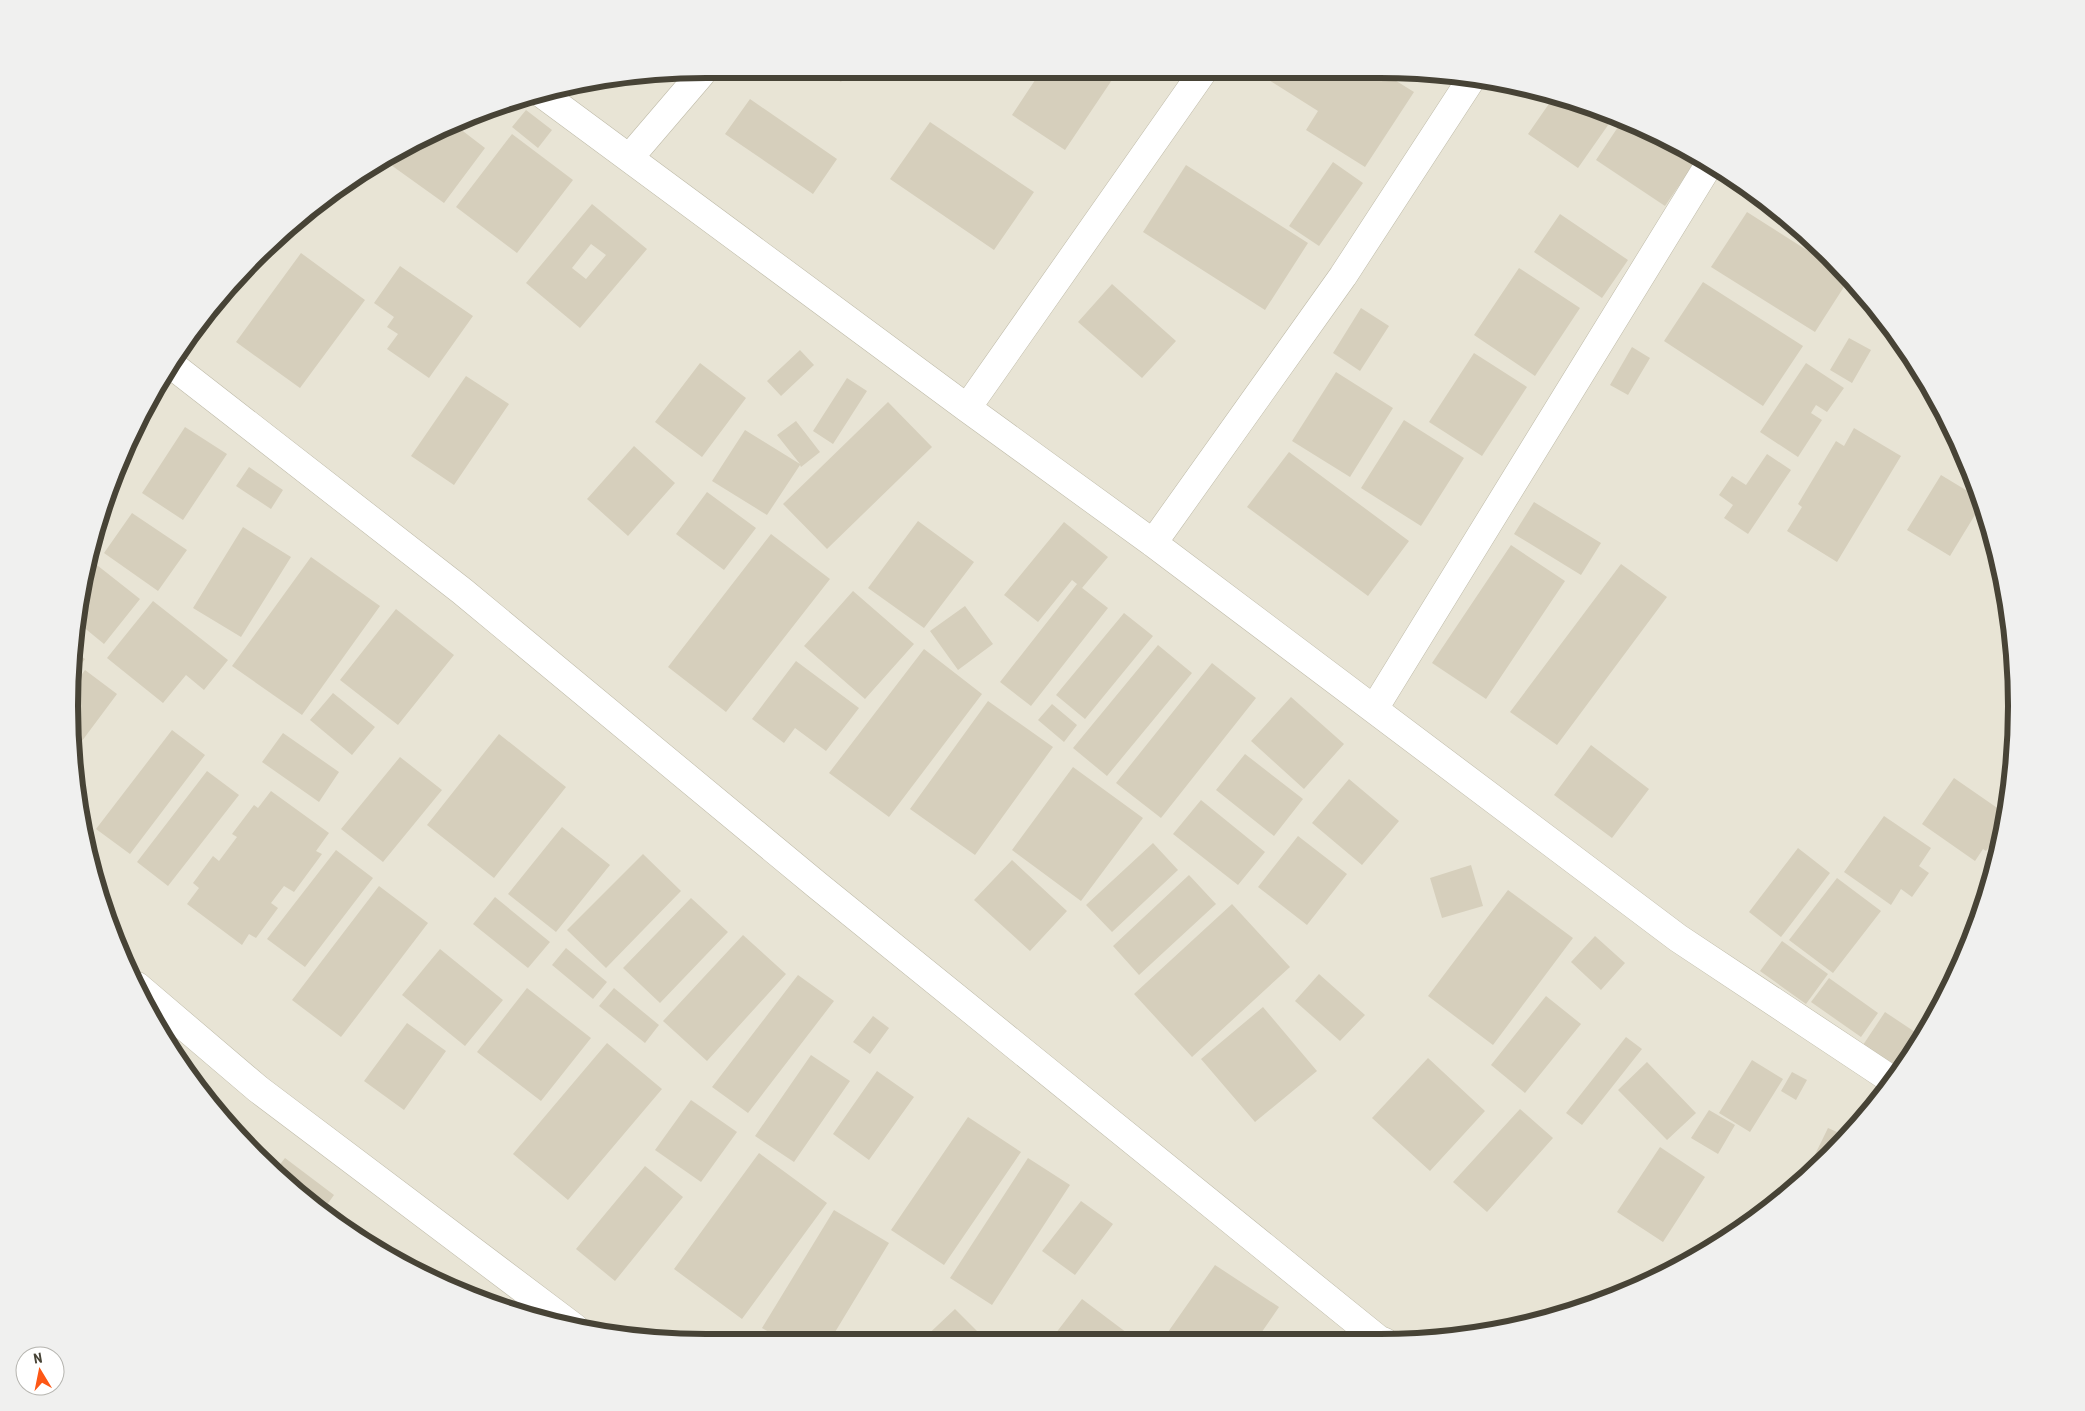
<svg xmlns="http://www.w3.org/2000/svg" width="2085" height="1411" viewBox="0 0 2085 1411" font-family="'Roboto Condensed',sans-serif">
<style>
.residential{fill:#e8e4d5}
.building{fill:#d6cfbc;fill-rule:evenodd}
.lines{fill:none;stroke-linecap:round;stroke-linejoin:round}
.minor-casing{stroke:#bfbba9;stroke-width:29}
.minor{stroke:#fff;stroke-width:28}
.rim{fill:none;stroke:#474336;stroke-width:6}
</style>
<rect width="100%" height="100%" fill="#f4f2e7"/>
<!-- residential -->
<path class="residential" d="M1379,69L1503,81L1661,135L1733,176L1830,255L1909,352L1968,462L2004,581L2016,705L2004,829L1968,949L1909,1059L1830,1156L1733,1235L1623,1294L1504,1330L1379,1342H706L582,1330L424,1276L318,1211L255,1156L154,1024L103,910L81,830L70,664L81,581L117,462L201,318L285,227L352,176L501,102L622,74Z"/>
<!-- building -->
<path class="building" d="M1377,69L1414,92L1365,167L1306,130L1318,111L1253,70Z
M1041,71H1118L1065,150L1012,115Z
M828,73H847L841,82Z
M1553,98L1613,118L1578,168L1528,134Z
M750,99L837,159L813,194L725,134Z
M526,110L552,130L538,148L512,127Z
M1622,121L1649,130L1671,145L1669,149L1693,165L1665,206L1596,160Z
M930,122L1034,192L994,250L890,179Z
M455,125L485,148L444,203L384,160Z
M512,134L573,180L517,253L456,207Z
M1333,162L1363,183L1319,246L1289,226Z
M1186,165L1308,243L1265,310L1143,232Z
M592,204L647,249L580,328L526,283ZM591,244L606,255L586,279L572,268Z
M1747,212L1846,275L1849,279L1815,332L1711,267Z
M1560,214L1628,260L1602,298L1534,252Z
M301,253L365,300L300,388L236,342Z
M400,266L473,316L429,378L387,349L398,334L387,327L394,317L374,303Z
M1519,268L1580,308L1535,376L1474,335Z
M1703,282L1803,346L1763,406L1664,341Z
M1112,284L1176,341L1142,378L1078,322Z
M1361,308L1389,326L1360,371L1333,353Z
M1849,338L1871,350L1852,383L1830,370Z
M1632,347L1650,358L1628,395L1610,385Z
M800,350L814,365L781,396L767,381Z
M1474,353L1527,387L1482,456L1429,422Z
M700,363L746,398L702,457L655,422Z
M1806,363L1844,388L1827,412L1816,405L1811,413L1822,420L1798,457L1760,432Z
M1336,372L1393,408L1350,477L1292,441Z
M466,376L509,404L454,485L411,456Z
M847,378L867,391L833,444L813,431Z
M888,402L932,447L827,549L783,504Z
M1404,420L1464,458L1421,526L1361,488Z
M796,421L820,452L801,467L800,465L767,515L712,481L745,430L800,464L777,435Z
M185,427L227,454L183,520L142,493Z
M1854,428L1901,456L1837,562L1787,531L1802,507L1798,504L1836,441L1844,446Z
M634,446L675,483L628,536L587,499Z
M1289,452L1409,541L1368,596L1247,507Z
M1767,454L1791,470L1748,534L1724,518L1733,505L1719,495L1732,476L1746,485Z
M249,467L283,490L271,509L236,486Z
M1941,475L1979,498L1981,505L1950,556L1907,530Z
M707,492L756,528L724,570L676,534Z
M1534,502L1601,543L1581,575L1514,534Z
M132,513L187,550L158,591L104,553Z
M918,521L974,562L924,628L868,588Z
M1064,522L1108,557L1082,588L1072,580L1038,622L1004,595Z
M243,527L291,557L241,637L193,608Z
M771,534L830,579L726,712L668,667Z
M1511,545L1565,581L1486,699L1432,663Z
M311,557L380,606L302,715L232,666Z
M88,558L140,599L104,644L76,621L81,581Z
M1621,564L1667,597L1557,745L1510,712Z
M1077,584L1108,608L1031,706L1000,682Z
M853,591L914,644L865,699L804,646Z
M153,601L228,660L204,690L186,675L163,703L107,658Z
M965,606L993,644L958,670L930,631Z
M396,609L454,655L398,725L340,680Z
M1124,613L1153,636L1085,719L1056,695Z
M1158,645L1192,673L1107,776L1073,748Z
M924,649L982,694L889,817L829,773Z
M72,650L85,659L71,678L70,664Z
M796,661L859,708L826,751L795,728L784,743L752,719Z
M1212,663L1256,698L1161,818L1116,783Z
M85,670L117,694L76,749L72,688Z
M333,693L375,727L352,755L310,720Z
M1291,697L1344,744L1304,789L1251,741Z
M988,701L1053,747L975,855L910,809Z
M1052,704L1077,725L1064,742L1038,720Z
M172,730L205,755L130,854L96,829Z
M283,733L339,772L319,802L262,762Z
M499,734L566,787L494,878L427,825Z
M1591,745L1649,789L1612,838L1554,795Z
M1245,754L1303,799L1274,836L1216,790Z
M400,757L442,790L383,862L341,829Z
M1073,767L1143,818L1081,901L1012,850Z
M207,771L239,795L168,886L137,862Z
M1954,778L2006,814L1997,827L2001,830L1986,851L1983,849L1975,861L1922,824Z
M1349,779L1399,821L1362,865L1312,823Z
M271,791L329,833L316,851L322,854L294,892L284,886L271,903L278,908L256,938L249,934L242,945L187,904L199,888L193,883L213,856L219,861L237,837L232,834L254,805L258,808Z
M1201,800L1265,852L1238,885L1173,834Z
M1884,816L1931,848L1919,866L1929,873L1912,897L1901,889L1891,905L1844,872Z
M562,827L610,865L556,932L508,894Z
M1298,836L1347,874L1307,925L1258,887Z
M1153,843L1178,870L1112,932L1086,905Z
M1798,848L1830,873L1781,937L1749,912Z
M336,850L373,878L305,967L267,939Z
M643,854L681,891L606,968L567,930Z
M1012,860L1067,911L1030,951L974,900Z
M1471,865L1483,906L1442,918L1430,878Z
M1189,875L1216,904L1139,975L1113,946Z
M1837,878L1881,911L1833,973L1789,940Z
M379,886L428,923L341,1037L292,1000Z
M1508,890L1573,938L1493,1045L1428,996Z
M495,897L550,942L528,968L473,924Z
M691,898L728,932L660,1003L623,968Z
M1232,904L1290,967L1192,1057L1134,994Z
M743,935L786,974L707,1061L663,1021Z
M1595,936L1625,963L1601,990L1571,962Z
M1782,941L1828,974L1806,1004L1760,971Z
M566,948L607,982L593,999L552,965Z
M440,949L503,1000L465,1046L402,995Z
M1319,974L1365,1015L1340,1041L1295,1001Z
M798,975L834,1001L748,1113L712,1087Z
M1829,978L1878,1013L1861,1037L1811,1002Z
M527,988L591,1038L541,1101L477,1052Z
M614,988L659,1025L645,1043L599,1006Z
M1546,996L1581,1024L1525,1093L1491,1065Z
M1263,1007L1317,1071L1255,1122L1201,1059Z
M1885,1012L1921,1036L1899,1068L1863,1045Z
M873,1016L889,1028L870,1054L853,1042Z
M407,1023L446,1051L404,1110L364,1081Z
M1626,1037L1642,1049L1582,1125L1566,1113Z
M607,1043L662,1089L568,1200L513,1154Z
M811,1055L850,1081L794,1162L755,1136Z
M1428,1058L1485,1111L1430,1171L1372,1118Z
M1752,1060L1783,1079L1750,1132L1719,1113Z
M1647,1062L1696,1113L1667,1140L1618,1090Z
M877,1071L914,1097L869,1160L833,1134Z
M1792,1072L1807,1080L1796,1100L1781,1091Z
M691,1100L737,1132L701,1182L655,1150Z
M1520,1109L1553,1138L1487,1212L1453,1182Z
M1709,1110L1735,1125L1718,1154L1691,1138Z
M968,1117L1021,1152L944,1265L891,1230Z
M1828,1128L1846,1136L1830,1156L1804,1177Z
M1660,1147L1705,1177L1663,1242L1617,1212Z
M759,1153L827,1203L742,1319L674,1269Z
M285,1158L334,1195L321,1213L274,1172Z
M1028,1158L1070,1185L992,1305L950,1278Z
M645,1166L683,1197L615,1281L576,1249Z
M1081,1201L1113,1224L1075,1275L1042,1251Z
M834,1210L889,1243L829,1342H786L762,1328Z
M1215,1265L1279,1307L1255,1342H1161Z
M1082,1299L1139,1342H1049Z
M955,1309L988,1342H920Z"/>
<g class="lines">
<!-- minor casing -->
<g class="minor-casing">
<path id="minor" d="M541,93L967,408L1153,543L1678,938L1892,1080
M630,157L701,74
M173,366L462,591L817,885L1378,1339L1385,1342
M967,408L1204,70
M1153,543L1343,276L1472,78
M1374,709L1710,163
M137,986L258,1089L575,1328"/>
</g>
<!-- minor -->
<use href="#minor" class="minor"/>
</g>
<!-- crop -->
<path d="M0 0H2085V1411H0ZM706 78H1380A628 628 0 0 1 2008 706V706A628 628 0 0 1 1380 1334H706A628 628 0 0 1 78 706V706A628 628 0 0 1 706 78Z" fill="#f0f0ef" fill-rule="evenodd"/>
<path class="rim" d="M706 78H1380A628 628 0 0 1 2008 706V706A628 628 0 0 1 1380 1334H706A628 628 0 0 1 78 706V706A628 628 0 0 1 706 78Z"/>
<!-- north arrow -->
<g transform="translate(40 1371) rotate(350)"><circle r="24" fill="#ffffff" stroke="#b5b4af"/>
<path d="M0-4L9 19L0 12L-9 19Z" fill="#fd5715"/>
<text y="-8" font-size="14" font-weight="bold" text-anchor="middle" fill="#474336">N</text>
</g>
</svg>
